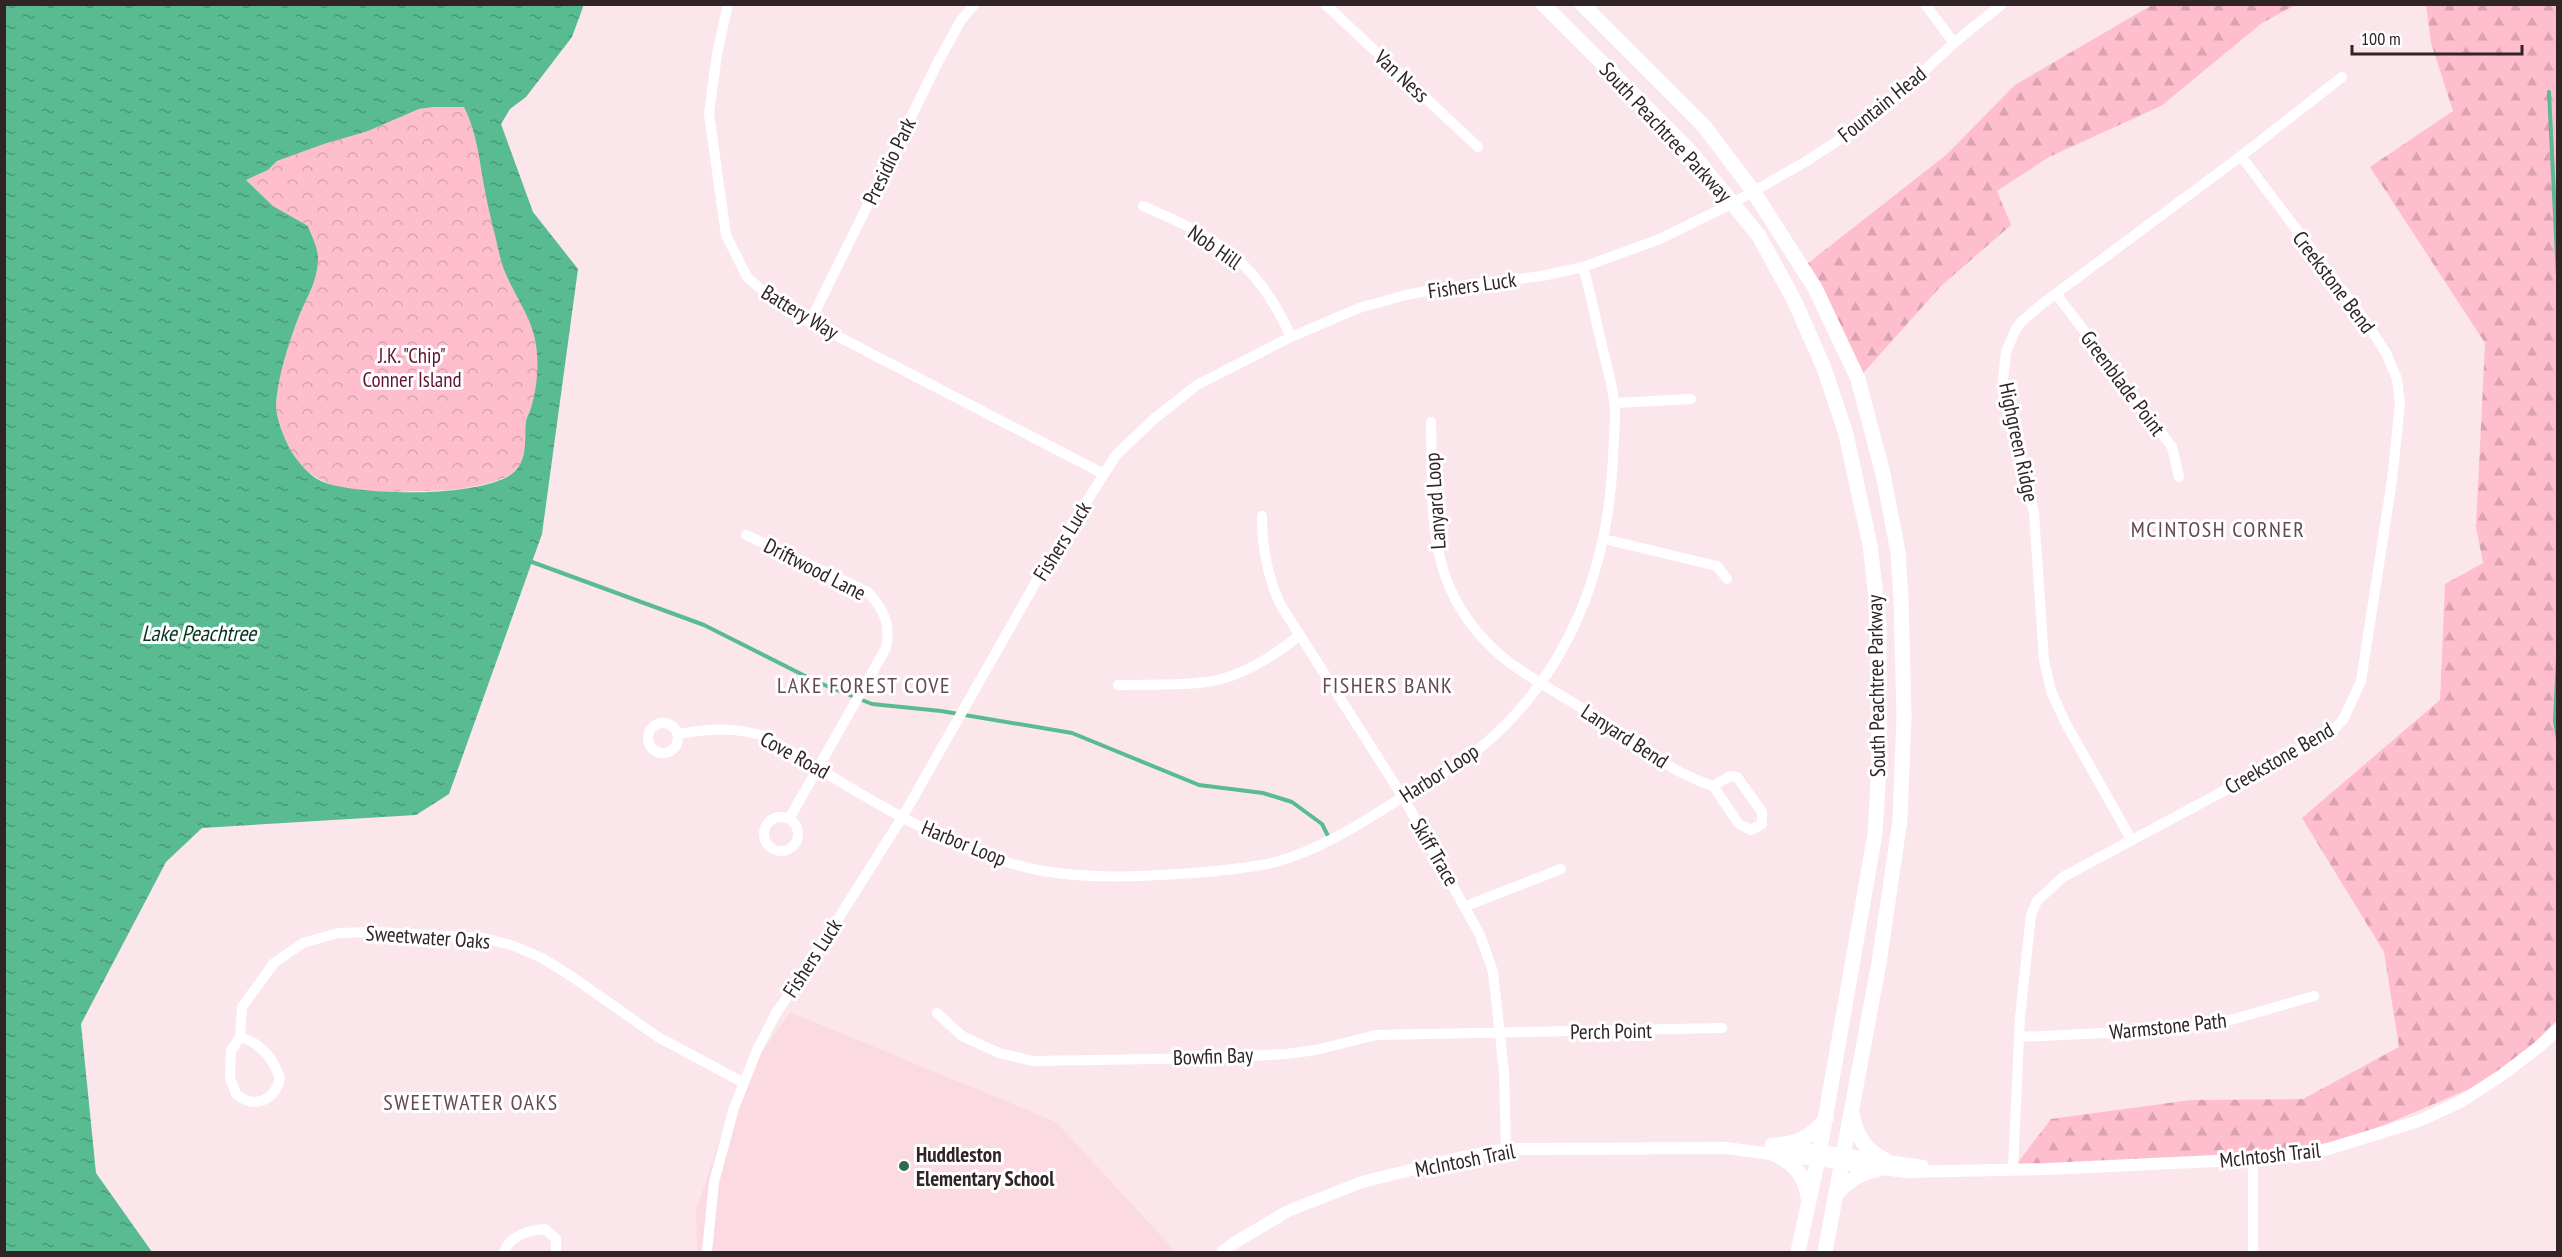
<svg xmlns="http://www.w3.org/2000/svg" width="2562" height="1257" viewBox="0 0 2562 1257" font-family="'PT Sans Narrow',sans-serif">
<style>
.built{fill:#fcdae2}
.forest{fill:url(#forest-firs)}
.park{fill:url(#park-crowns)}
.water{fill:url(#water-ripples);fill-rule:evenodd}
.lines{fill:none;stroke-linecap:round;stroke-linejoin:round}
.stream{stroke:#59bb92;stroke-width:4}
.minor{stroke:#fff;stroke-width:10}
.tertiary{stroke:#fff;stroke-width:12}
.secondary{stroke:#fff;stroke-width:15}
.poi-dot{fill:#316a52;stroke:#fff;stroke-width:2}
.labels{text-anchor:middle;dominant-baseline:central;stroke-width:6;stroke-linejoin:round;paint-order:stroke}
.street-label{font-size:21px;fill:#312427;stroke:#fff}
.park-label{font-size:21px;fill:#631433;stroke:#fff}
.poi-label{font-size:21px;font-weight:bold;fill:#312427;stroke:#fff;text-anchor:start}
.neighbourhood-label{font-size:22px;letter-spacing:1.5px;fill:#644950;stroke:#fff}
.water-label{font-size:22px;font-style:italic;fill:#063423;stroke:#fff}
</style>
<defs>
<pattern id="forest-firs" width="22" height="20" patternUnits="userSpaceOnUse" patternTransform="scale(1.5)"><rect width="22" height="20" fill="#febece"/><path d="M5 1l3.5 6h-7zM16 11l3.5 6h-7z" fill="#daa3b1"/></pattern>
<pattern id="park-crowns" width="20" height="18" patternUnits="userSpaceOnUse" patternTransform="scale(1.5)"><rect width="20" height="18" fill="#febece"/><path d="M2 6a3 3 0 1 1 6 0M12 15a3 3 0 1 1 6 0" fill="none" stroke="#daa3b1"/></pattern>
<pattern id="water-ripples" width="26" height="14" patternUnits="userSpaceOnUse" patternTransform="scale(1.5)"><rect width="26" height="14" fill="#59bb92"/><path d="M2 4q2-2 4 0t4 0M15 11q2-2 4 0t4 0" fill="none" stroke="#4a9877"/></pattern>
</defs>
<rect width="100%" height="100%" fill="#fbe7eb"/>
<!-- built -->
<path class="built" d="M790,1012L1056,1122L1176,1252H697L696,1210L738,1086Z"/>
<!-- forest -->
<path class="forest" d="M2152,5H2295L2262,23L2161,106L2049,157L1997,191L2011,225L1941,286L1858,379L1802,268L1946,155L2015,85Z
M2426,5H2557V1020L2502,1075L2328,1149L2013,1169L2051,1119L2191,1100L2303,1099L2399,1047L2384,952L2302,818L2440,700L2445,584L2483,563L2476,527L2485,343L2370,167L2453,111L2431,43Z"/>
<!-- park -->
<path class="park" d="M433,107H464C477,133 479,159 484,186C488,210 495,234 500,257C507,287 532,314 536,345C540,365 537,388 531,408C530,412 527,416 526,421C524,437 528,455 517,469C513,475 505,477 498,480C461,493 429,490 390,492C353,493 311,487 291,451C284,438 276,419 276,404C278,376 289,342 299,316C307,297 317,282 318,261C319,249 312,237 308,226L273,206L246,180L268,170L277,161L324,144L368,131L419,109Z"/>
<!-- water -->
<path class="water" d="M5,4H582L583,7L572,37L526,97L510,109L501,124L533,212L578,269L542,534L449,794L416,815L202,828L166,862L81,1024L96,1173L152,1252H5ZM433,107H464C477,133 479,159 484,186C488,210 495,234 500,257C507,287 532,314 536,345C539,365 537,388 531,408C530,412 527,416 526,421C524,437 528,455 517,469C494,499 351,497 319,480C309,475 297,461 291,451C284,438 276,419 276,404C278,376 289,342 299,316C307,297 317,282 318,261C319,249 312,237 308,226L273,206L246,180L268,170L277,161L324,144L368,131L419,109Z"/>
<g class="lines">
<!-- stream -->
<path class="stream" d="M2549,92L2558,277
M532,562L704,625L817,682L872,704L941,711L1072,733L1199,785L1263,793L1292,802L1322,824L1329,838
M2558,659L2555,721L2558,739"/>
<!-- minor -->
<path class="minor" d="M728,4L717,54L709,114L726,235L747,277L778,304L810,322L1104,474
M1325,4L1478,147
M1925,4L1954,43
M1143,206C1217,238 1257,260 1291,337
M2057,295L2172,447L2179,477
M810,322L938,62L961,20L975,4
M1615,403L1691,399
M1431,422C1433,513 1424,588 1499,654C1527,678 1561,694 1591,714C1629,739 1669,772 1713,786
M1262,516C1262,548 1267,574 1280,604L1403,797L1480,935L1493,972L1504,1072L1506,1149
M746,535L868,592C884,610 891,624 886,648L789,819
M1604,539L1717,566L1727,579
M1118,685C1147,684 1177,686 1206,682C1240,678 1274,656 1300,635
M648 738a15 15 0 1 1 30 0a15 15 0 1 1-30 0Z
M678,734C709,729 738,726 768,738C852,788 946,853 1043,871C1096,880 1153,876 1206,872C1233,869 1263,867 1289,858C1331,843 1367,820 1404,796C1431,779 1462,764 1486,743C1570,670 1608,568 1613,459C1613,440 1617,419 1614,401C1612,384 1607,366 1603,350C1596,322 1591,294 1583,267
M1730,776L1737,777L1762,812V824L1751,830L1739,824L1713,786Z
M764 834a17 17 0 1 1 34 0a17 17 0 1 1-34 0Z
M2131,839L2065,722L2051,691L2044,660L2034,513L2008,408L2003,380L2006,352L2015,331L2020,323L2042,304L2241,156L2342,77
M1466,906L1561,869
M937,1013L962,1036L999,1053L1033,1061L1213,1058L1286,1054L1316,1050L1376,1035L1722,1028
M240,1037C261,1043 273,1058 280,1078C275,1101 254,1109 236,1094L230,1078L231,1051L240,1037L242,1007L274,963L303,943L338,933L375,932L484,938L514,946L542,958L571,976L658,1037L744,1083
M2019,1037L2167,1030L2231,1020L2314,996
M2013,1169L2020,1017L2031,915L2037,901L2063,877L2276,763L2332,731L2343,720L2361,681L2392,480L2400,404L2397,379L2386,353L2364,319L2241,156
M504,1252C510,1236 528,1230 545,1229L556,1239V1252
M707,1252L714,1182L734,1108L757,1050L776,1013L800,979L903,816L1036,582L1116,455L1154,419L1197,385L1291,337L1359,308L1406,295L1443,288L1542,276L1583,267L1660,239L1733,203L1805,162L1873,118L1954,43L2002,4
M2253,1252V1159"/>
<!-- tertiary -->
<path class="tertiary" d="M1786,1146L1923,1166
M1222,1252L1234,1243L1288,1211L1362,1182L1459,1158L1506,1149L1726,1148L1905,1172L2047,1169L2236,1160L2284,1157L2328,1149L2419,1121L2462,1101L2502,1075L2540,1046L2558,1029"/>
<!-- secondary -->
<path class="secondary" d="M1543,4L1689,150L1759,236L1794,300L1824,368L1846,434L1870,545L1879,624V766L1875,834L1819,1154L1798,1252
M1582,4L1704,126L1753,191L1815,288L1858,379L1883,474L1898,552L1901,599L1904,716L1900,820L1879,963L1825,1252
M1853,1117C1857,1138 1866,1150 1885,1160
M1772,1145C1796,1145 1811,1137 1826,1119
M1770,1152C1791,1161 1805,1173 1808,1197
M1837,1193C1850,1179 1861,1173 1880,1169"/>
</g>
<!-- markers -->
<circle class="poi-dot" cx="904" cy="1166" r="6"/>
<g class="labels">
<!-- street labels -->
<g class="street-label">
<text transform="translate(1402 76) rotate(43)">Van Ness</text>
<text transform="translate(1882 104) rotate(-39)">Fountain Head</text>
<text transform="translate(1666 132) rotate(47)">South Peachtree Parkway</text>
<text transform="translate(889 161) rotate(-64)">Presidio Park</text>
<text transform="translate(1215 247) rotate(35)">Nob Hill</text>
<text transform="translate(2334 282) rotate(53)">Creekstone Bend</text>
<text transform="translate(1472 285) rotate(-8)">Fishers Luck</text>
<text transform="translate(800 312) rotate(31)">Battery Way</text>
<text transform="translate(2123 383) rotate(53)">Greenblade Point</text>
<text transform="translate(2019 442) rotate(78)">Highgreen Ridge</text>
<text transform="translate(1435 501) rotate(-94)">Lanyard Loop</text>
<text transform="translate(1062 541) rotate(-58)">Fishers Luck</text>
<text transform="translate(815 569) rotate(27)">Driftwood Lane</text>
<text transform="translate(1876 686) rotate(-91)">South Peachtree Parkway</text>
<text transform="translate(1625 736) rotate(33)">Lanyard Bend</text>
<text transform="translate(795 755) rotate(29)">Cove Road</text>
<text transform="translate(2279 758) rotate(-30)">Creekstone Bend</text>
<text transform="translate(1439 773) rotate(-33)">Harbor Loop</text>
<text transform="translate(964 843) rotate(22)">Harbor Loop</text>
<text transform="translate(1435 852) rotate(60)">Skiff Trace</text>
<text transform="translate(428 937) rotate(4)">Sweetwater Oaks</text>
<text transform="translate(812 958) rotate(-57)">Fishers Luck</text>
<text transform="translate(2168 1026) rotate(-6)">Warmstone Path</text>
<text transform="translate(1611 1031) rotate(-1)">Perch Point</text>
<text transform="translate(1213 1056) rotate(-2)">Bowfin Bay</text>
<text transform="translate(2270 1155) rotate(-6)">McIntosh Trail</text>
<text transform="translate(1465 1160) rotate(-11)">McIntosh Trail</text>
</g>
<!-- park labels -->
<g class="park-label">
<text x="412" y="355">J.K. "Chip"<tspan x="412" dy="24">Conner Island</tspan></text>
</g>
<!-- poi labels -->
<g class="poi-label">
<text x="916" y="1154">Huddleston<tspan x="916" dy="24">Elementary School</tspan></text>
</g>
<!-- neighbourhood labels -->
<g class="neighbourhood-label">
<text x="2218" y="529">MCINTOSH CORNER</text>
<text x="864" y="685">LAKE FOREST COVE</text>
<text x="1388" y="685">FISHERS BANK</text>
<text x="471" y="1102">SWEETWATER OAKS</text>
</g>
<!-- water labels -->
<g class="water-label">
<text x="199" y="633">Lake Peachtree</text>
</g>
</g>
<!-- border -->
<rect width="2562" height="1257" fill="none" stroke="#312427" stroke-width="12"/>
<!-- scale -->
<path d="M2352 45v9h170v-9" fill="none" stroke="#312427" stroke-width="3"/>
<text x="2361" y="45" font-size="18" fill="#312427" stroke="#ffffff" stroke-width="4.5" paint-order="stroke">100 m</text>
</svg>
